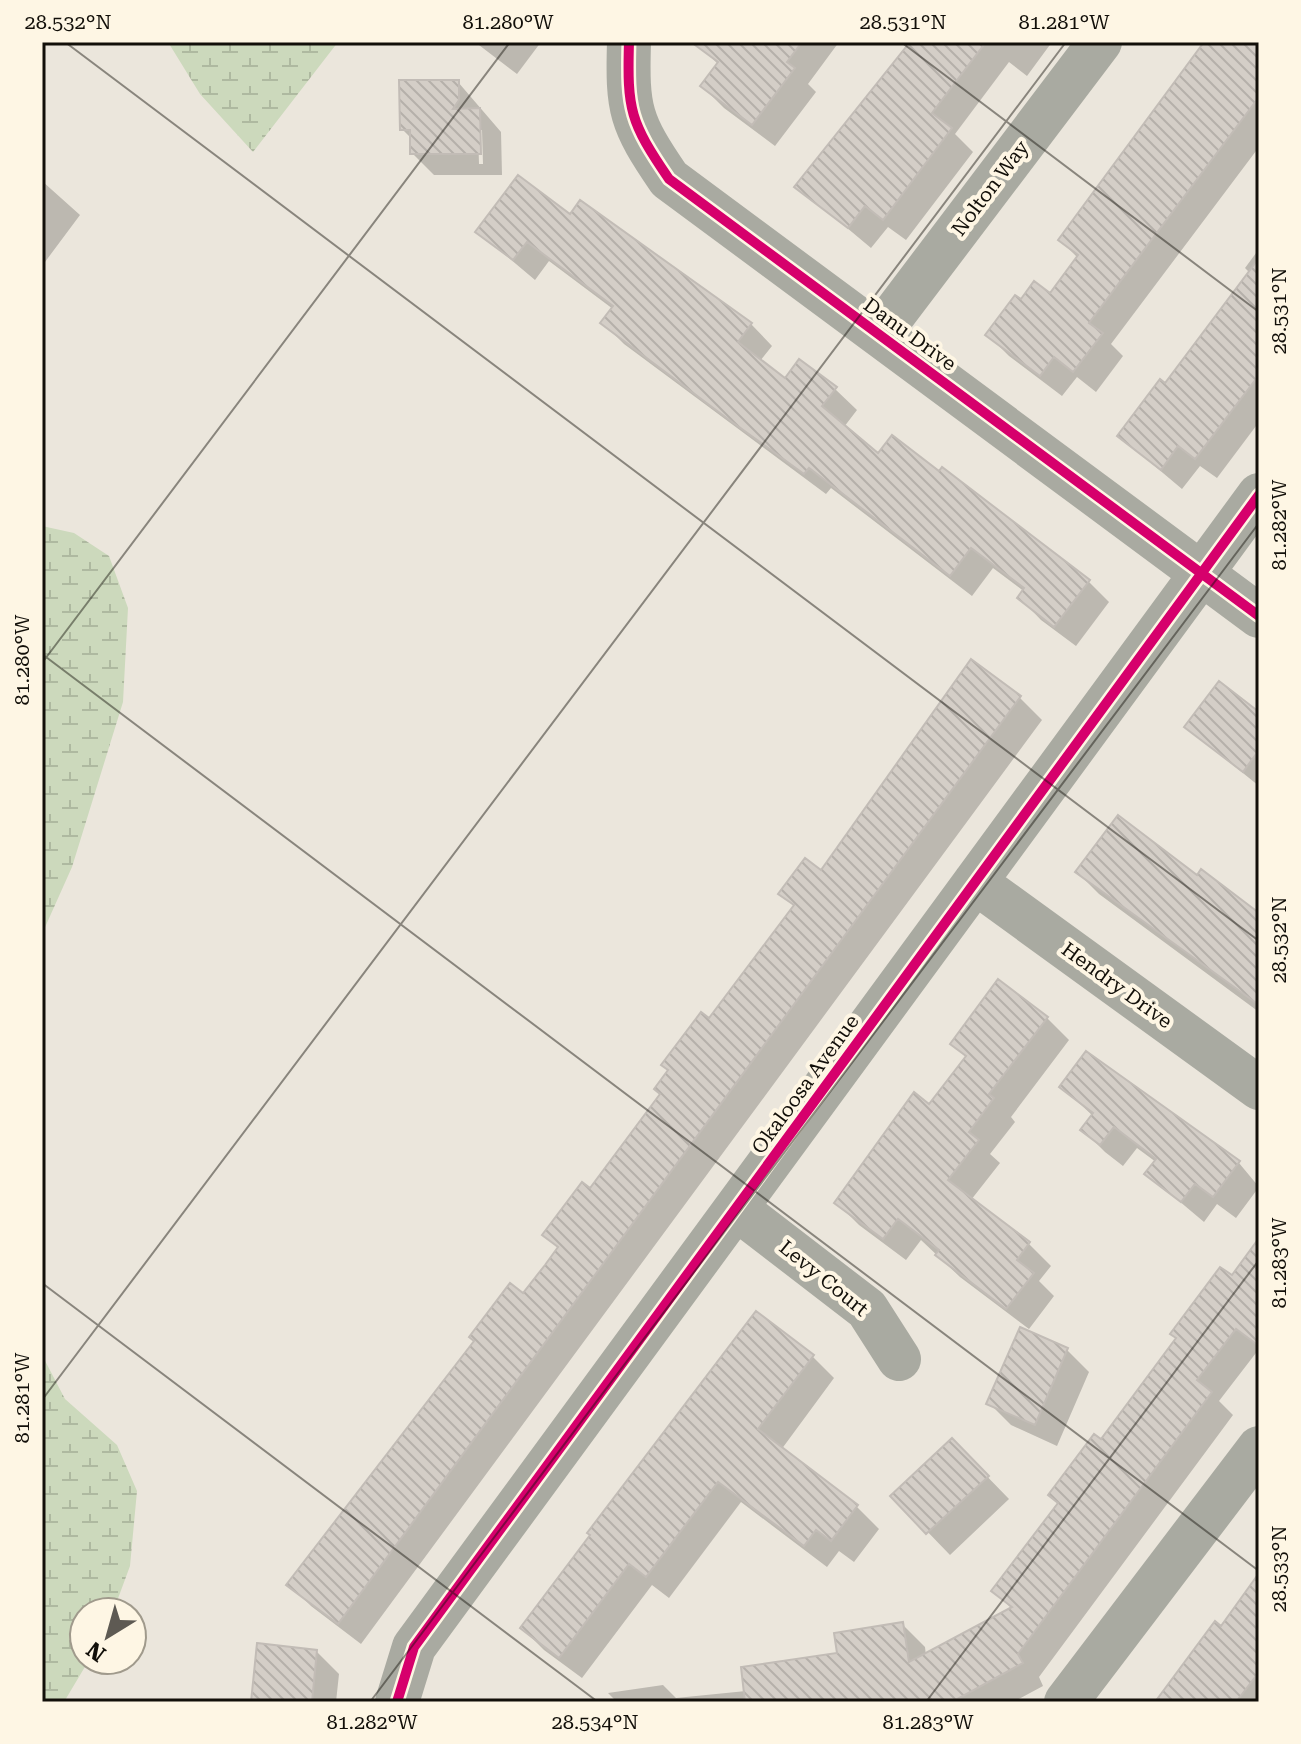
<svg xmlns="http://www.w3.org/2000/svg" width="1301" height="1744" viewBox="0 0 1301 1744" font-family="'Roboto Serif',serif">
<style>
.wetland{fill:url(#wetland-marsh)}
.shadow{fill:#0003;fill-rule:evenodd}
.building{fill:url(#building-back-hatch);stroke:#c2bcb6;stroke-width:2}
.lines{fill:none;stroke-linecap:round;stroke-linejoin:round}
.minor{stroke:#a9aaa1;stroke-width:44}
.cycleway-casing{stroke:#fef6e4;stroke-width:15}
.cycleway{stroke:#d6006c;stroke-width:10}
.ticks{fill:none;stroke:#120f09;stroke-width:2;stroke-opacity:0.45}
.labels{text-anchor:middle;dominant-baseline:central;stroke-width:8;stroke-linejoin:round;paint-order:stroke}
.street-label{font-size:20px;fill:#120f09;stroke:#fef6e4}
.neatline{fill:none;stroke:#120f09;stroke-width:3}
.ticks-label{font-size:20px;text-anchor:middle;fill:#120f09}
</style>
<defs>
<pattern id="wetland-marsh" width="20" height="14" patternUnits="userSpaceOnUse" patternTransform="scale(2)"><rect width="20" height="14" fill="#ccd9bc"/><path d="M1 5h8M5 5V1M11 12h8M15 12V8" fill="none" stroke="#aeb9a0"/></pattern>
<pattern id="building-back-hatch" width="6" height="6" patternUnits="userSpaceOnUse" patternTransform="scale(2)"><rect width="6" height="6" fill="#d4cec7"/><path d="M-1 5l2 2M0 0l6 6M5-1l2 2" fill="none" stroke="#b5b0aa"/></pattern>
</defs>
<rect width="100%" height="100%" fill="#ebe6dc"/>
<!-- wetland -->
<path class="wetland" d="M168,42H338L253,152L200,94Z
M42,526L74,533L109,556L128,608L123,702L72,867L42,934Z
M42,1355L65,1399L117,1445L137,1491L130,1566L113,1612H84V1660H89L64,1702H42Z"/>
<!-- shadow -->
<path class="shadow" d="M475,42H541L517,74Z
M707,42H839L808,84L816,92L775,146L724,108L702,86L718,64L702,48Z
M912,42H1052L1027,76L1009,62L955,134L973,152L906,240L888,227L871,248L797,186Z
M1259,42V147L1111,344L1123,356L1096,392L1077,377L1062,396L1009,356L988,335L1021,302L1050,295L1078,258L1060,240Z
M458,82L501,132L502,175H434L412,153V139L402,129ZM478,130H482L483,164H479Z
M42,181L80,215L42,266Z
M570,217L751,324L772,346L760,361L786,380L835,389L857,410L844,427L878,456L1088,581L1109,602L1076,646L1041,620L1020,598L1025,592L993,568L972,596L831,488L826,494L624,344L603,323L613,309L549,261L535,280L478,232Z
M1259,249V422L1217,478L1200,466L1182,489L1119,436L1165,386L1250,273L1245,268Z
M972,662L1020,698L1042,720L361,1644L311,1606L289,1584L559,1249L545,1235L590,1191L662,1095L709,1020L795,907L781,894L821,873Z
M1259,714V786L1186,727Z
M1077,872L1197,878L1259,916V1012L1099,894Z
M1047,1018L1069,1040L1011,1117L1015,1122L990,1154L1000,1163L971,1200L1029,1244L1051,1266L1039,1281L1054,1296L1029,1329L960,1277L921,1240L906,1260L859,1225L837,1203L929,1106L967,1058L952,1044Z
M1062,1087L1239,1163L1259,1187L1236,1218L1217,1204L1204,1222L1147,1174L1156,1162L1137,1148L1123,1166L1105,1152L1083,1130L1093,1116Z
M1259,1241V1349L1219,1401L1233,1415L1039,1677L1043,1686L1013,1702H617L608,1693L663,1685L676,1698L746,1691L839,1655L903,1625L925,1647L926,1656L1012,1609L994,1591L1101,1442Z
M1067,1350L1089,1372L1057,1446L1011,1425L989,1403Z
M812,1356L834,1378L781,1450L857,1507L879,1529L854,1562L839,1551L827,1567L741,1502L669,1598L652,1585L582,1678L544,1650L522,1628Z
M974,1463L1009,1499L950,1555L893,1496Z
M1259,1576V1702H1160L1221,1629Z
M317,1652L339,1674L336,1702H253Z"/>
<!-- building -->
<path class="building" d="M691,42H802L787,62L795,68L752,125L700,86L718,62Z
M910,42H986L932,113L952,128L883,220L865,206L848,228L794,187Z
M1204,42H1259V97L1089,323L1103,333L1073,372L1054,357L1040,376L985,335L1015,295L1021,299L1034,281L1050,293L1078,255L1058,240Z
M399,80H459V100L453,109L480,108L481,154H410V130H400Z
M518,175L570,214L580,200L752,323L738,342L785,378L799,359L837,387L822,406L878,453L892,435L939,471L942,467L1090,580L1054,627L1017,598L1024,588L971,548L950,576L809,468L804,474L728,419L600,323L613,306L527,242L513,260L475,232Z
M1259,258V375L1195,459L1178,446L1161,470L1117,436L1160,379L1165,383Z
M971,659L1021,696L338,1624L286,1585L474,1341L469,1337L510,1283L523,1293L545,1265L558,1247L542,1235L582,1182L590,1188L660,1094L654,1089L668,1070L661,1065L701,1012L709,1018L794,905L778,894L805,858L821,870Z
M1219,681L1259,712V750L1243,772L1184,727Z
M1118,815L1197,875L1201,869L1259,913V1005L1075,872Z
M998,979L1048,1017L989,1094L994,1098L969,1132L979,1140L948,1180L1030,1242L1017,1260L1034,1273L1006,1309L935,1255L939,1250L898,1219L883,1239L834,1203L914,1092L929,1104L966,1056L950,1044Z
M1086,1051L1240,1161L1213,1197L1195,1184L1181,1202L1144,1174L1156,1159L1114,1127L1100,1145L1080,1130L1093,1113L1059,1087Z
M1259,1238V1346L1236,1329L1197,1380L1212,1392L1018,1654L1023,1663L952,1702H745L741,1667L837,1653L834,1633L903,1622L909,1662L1012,1607L991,1591L1058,1503L1048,1495L1094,1434L1101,1439L1176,1338L1170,1334L1220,1267L1232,1275Z
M756,1311L814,1355L758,1429L858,1505L831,1541L816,1530L804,1546L718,1482L646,1577L629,1564L559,1658L520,1628L590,1535L587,1533Z
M1020,1327L1068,1348L1035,1425L986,1404Z
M952,1438L989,1476L926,1534L890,1496Z
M1259,1573V1672L1236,1702H1155L1215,1621L1221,1626Z
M257,1643L317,1650L312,1702H251Z"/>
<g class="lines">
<!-- minor -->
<path class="minor" d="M629,42C627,110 630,122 669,179L1259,616
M879,334L1100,42
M975,882L1259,1088
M737,1209L867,1309L899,1359
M397,1702L414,1647L1259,495
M1066,1702L1259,1448"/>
<!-- cycleway casing -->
<g class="cycleway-casing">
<path id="cycleway" d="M629,42C627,110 630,122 669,179L1259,616
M397,1702L414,1647L1259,495"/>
</g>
<!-- cycleway -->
<use href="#cycleway" class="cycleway"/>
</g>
<!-- ticks -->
<path class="ticks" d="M65,42L1259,941M901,42L1259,312M42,654L1259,1571M42,663L510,42M42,1283L598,1702M42,1400L1066,42M370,1702L1259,523M926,1702L1259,1260"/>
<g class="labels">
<!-- street labels -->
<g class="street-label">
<text transform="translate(990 188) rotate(-53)">Nolton Way</text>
<text transform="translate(910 334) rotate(36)">Danu Drive</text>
<text transform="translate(1117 985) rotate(36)">Hendry Drive</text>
<text transform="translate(805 1084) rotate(-54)">Okaloosa Avenue</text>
<text transform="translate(824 1278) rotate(39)">Levy Court</text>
</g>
</g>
<!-- border -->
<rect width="1301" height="1744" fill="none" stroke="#fef6e4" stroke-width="88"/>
<!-- north arrow -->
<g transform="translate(108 1636) rotate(217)"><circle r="38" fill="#fef6e4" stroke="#a09a8c" stroke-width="2"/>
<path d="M0-6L14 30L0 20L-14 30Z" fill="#5e5a53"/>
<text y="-12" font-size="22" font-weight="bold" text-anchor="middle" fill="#120f09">N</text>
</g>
<rect x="44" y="44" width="1213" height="1656" class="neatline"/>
<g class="ticks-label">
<text x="68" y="29">28.532°N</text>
<text x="508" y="29">81.280°W</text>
<text x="903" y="29">28.531°N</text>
<text x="1064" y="29">81.281°W</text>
<text transform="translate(1279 311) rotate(-90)" y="7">28.531°N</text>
<text transform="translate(1279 525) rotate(-90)" y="7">81.282°W</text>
<text transform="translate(22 660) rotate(-90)" y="7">81.280°W</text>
<text transform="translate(1279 940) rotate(-90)" y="7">28.532°N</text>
<text transform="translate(1279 1263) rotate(-90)" y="7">81.283°W</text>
<text transform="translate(22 1398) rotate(-90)" y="7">81.281°W</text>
<text transform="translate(1279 1569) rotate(-90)" y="7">28.533°N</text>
<text x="372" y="1729">81.282°W</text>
<text x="595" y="1729">28.534°N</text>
<text x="928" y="1729">81.283°W</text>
</g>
</svg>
